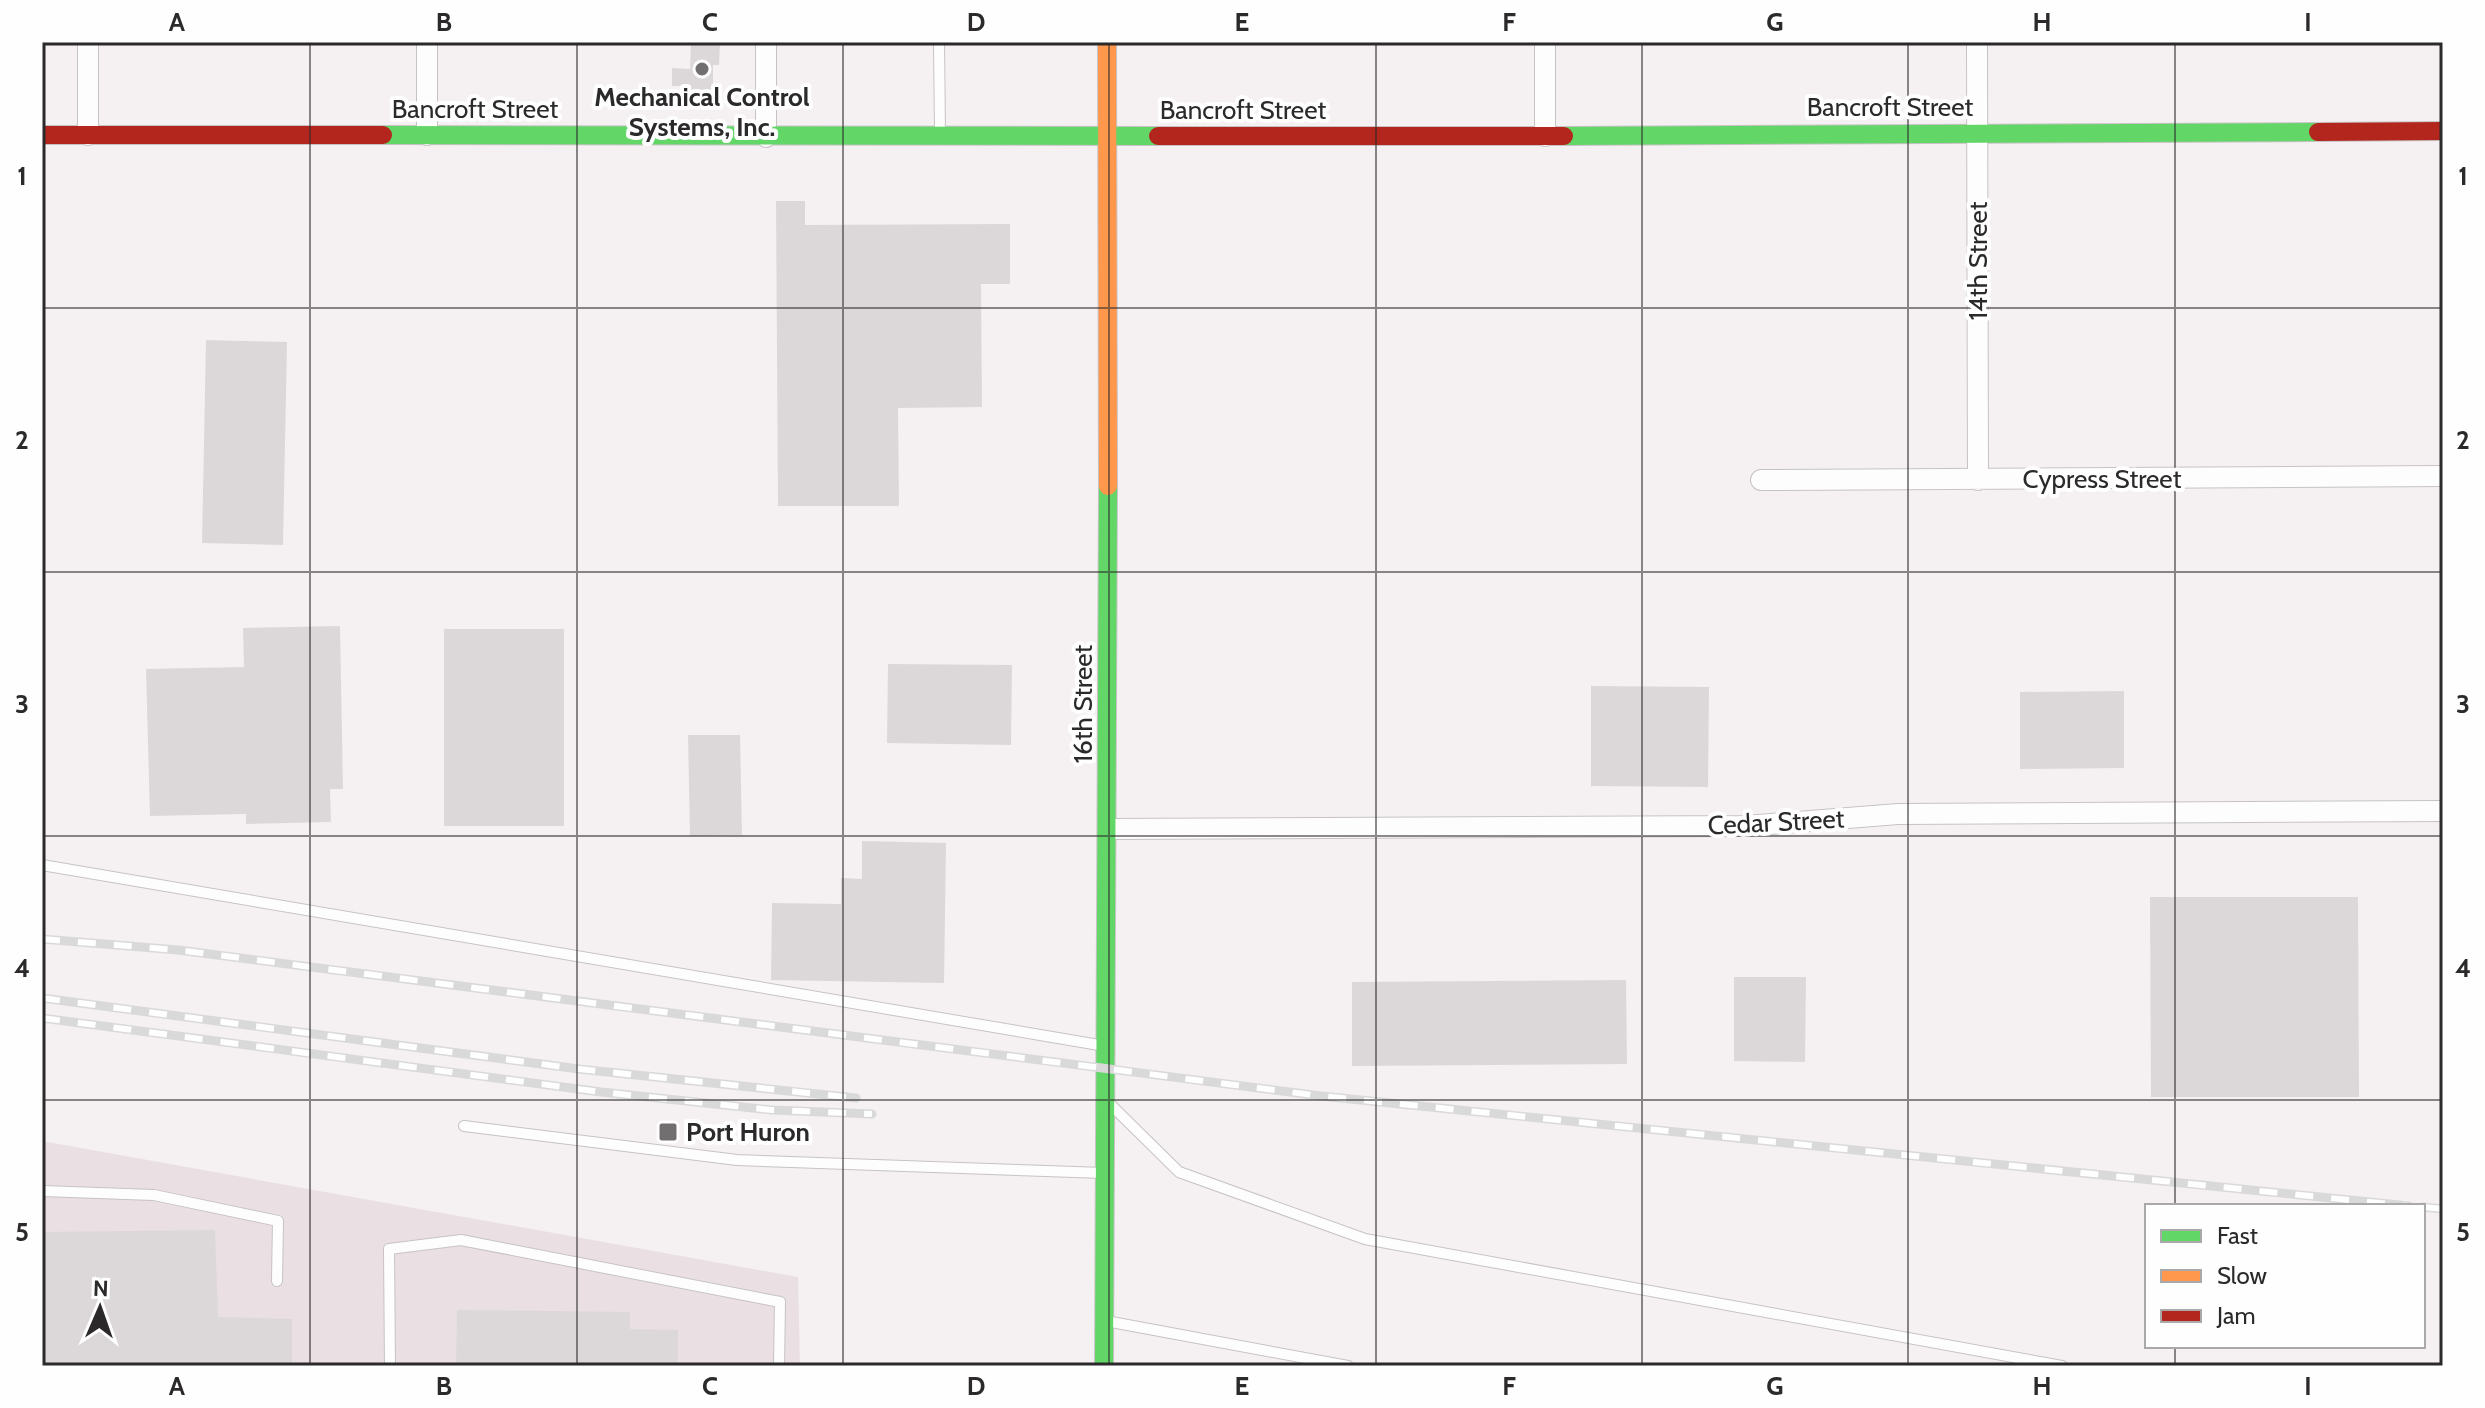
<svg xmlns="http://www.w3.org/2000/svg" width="2485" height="1408" viewBox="0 0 2485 1408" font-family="Cabin,sans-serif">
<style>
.built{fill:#eadfe3}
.building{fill:#dcd8d9}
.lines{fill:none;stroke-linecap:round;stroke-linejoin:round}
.lane-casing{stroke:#c7c3c4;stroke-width:12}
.street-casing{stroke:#c7c3c4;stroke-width:22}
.fast-casing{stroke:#c7c3c4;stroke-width:20}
.slow-casing{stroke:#c7c3c4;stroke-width:20}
.jam-casing{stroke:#c7c3c4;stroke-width:20}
.lane{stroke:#fefdfd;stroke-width:10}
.street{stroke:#fefdfd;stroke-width:20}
.fast{stroke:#63d668;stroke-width:18}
.slow{stroke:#ff974d;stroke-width:18}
.jam{stroke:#b3261e;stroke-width:18}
.rail-casing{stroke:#dad9d9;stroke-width:9}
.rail{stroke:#fefefe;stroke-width:6;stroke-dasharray:18;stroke-linecap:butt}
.grid{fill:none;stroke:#2b292a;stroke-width:2;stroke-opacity:0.55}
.poi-dot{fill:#726f70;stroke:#fefefe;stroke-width:3}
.labels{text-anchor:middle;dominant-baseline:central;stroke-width:8;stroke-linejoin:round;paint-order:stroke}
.poi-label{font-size:26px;font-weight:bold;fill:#2b292a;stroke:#fefefe}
.street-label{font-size:26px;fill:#2b292a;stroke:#fefefe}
.neatline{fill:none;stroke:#2b292a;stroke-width:3}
.grid-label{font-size:26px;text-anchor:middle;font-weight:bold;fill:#2b292a}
</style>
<rect width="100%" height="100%" fill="#f5f0f2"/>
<!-- built -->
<path class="built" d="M42,1141L798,1277L800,1366H42Z"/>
<!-- building -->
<path class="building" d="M691,42H720L719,65H713V96L690,95V86H672V68L690,69Z
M776,201H805V225L1010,224V284H981L982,407L898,408L899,506H778Z
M206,340L287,342L283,545L202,543Z
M340,626L343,789H330L331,822L246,824V814L150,816L146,669L244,667L243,628Z
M444,629H564V826H444Z
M888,664L1012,665L1011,745L887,743Z
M1591,686L1709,687L1708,787L1591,786Z
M2124,691V768L2020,769V692Z
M688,735H740L742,835L690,836Z
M862,841L946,843L944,983L771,980L772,903L841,904V878L862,879Z
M2150,897H2358L2359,1097H2151Z
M1734,977H1806L1805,1062L1734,1061Z
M1626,980L1627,1064L1352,1066V982Z
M215,1230L218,1317L292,1319V1366H42V1232Z
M457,1310L630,1312V1329L678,1330V1366H456Z"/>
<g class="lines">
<!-- lane casing -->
<g class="lane-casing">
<path id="lane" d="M939,42L940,134
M42,865L1105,1046
M1111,1105L1179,1172L1365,1239L2062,1366
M464,1126L737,1160L1104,1173
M42,1191L154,1195L278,1221L277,1281
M1106,1321L1348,1366
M390,1366L389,1249L461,1240L780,1302L779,1366"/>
</g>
<!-- street casing -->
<g class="street-casing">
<path id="street" d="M88,42V135
M1545,42V136
M1977,42L1978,480
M427,135V42
M766,137V42
M1761,480L2443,476
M1109,829L1745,826L1898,814L2443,811"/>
</g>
<!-- fast casing -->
<g class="fast-casing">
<path id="fast" d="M383,135L1158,136
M1564,136L2318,132
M1104,1366L1108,486"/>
</g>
<!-- slow casing -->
<g class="slow-casing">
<path id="slow" d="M1107,42L1108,486"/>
</g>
<!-- jam casing -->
<g class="jam-casing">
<path id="jam" d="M2318,132L2443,131
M42,135H383
M1158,136H1564"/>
</g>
<!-- lane -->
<use href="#lane" class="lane"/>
<!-- street -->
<use href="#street" class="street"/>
<!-- fast -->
<use href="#fast" class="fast"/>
<!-- slow -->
<use href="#slow" class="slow"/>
<!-- jam -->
<use href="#jam" class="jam"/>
<!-- rail casing -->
<g class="rail-casing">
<path id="rail" d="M42,939L178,950L1321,1096L2409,1206
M42,998L579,1069L856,1098
M42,1018L601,1092L772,1110L872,1114
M2423,1207L2443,1209"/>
</g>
<!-- rail -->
<use href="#rail" class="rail"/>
</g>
<!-- grid -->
<path class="grid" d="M310,42V1366M577,42V1366M843,42V1366M1109,42V1366M1376,42V1366M1642,42V1366M1908,42V1366M2175,42V1206M42,308H2443M42,572H2443M42,836H2443M42,1100H2443M2175,1346V1366"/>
<!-- markers -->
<g class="poi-dot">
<circle cx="702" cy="69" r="8"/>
<rect x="658" y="1122" width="20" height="20" rx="4"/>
</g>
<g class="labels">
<!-- poi labels -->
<g class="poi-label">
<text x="702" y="97">Mechanical Control<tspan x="702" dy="30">Systems, Inc.</tspan></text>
<text x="686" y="1132" text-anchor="start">Port Huron</text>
</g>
<!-- street labels -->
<g class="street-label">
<text x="1890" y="107">Bancroft Street</text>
<text x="475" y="109">Bancroft Street</text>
<text x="1243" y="110">Bancroft Street</text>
<text transform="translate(1978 261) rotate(-90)">14th Street</text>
<text x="2102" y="479">Cypress Street</text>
<text transform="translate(1083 704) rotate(-90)">16th Street</text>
<text transform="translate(1776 822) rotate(-3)">Cedar Street</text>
</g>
</g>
<!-- border -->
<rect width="2485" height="1408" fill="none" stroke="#fefefe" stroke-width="88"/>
<!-- legend -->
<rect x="2145" y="1204" width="280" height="144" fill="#fefefe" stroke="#aaa9a9" stroke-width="2"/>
<rect x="2161" y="1230" width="40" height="12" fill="#63d668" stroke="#aaa9a9" stroke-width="2"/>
<text x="2217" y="1244" font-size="24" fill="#2b292a">Fast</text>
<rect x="2161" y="1270" width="40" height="12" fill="#ff974d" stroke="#aaa9a9" stroke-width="2"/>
<text x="2217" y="1284" font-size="24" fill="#2b292a">Slow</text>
<rect x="2161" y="1310" width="40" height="12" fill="#b3261e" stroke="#aaa9a9" stroke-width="2"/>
<text x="2217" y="1324" font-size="24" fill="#2b292a">Jam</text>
<!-- north arrow -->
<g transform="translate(100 1308) rotate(2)" stroke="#fefefe" stroke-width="6" paint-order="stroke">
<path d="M0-6L14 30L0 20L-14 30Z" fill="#2b292a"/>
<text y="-12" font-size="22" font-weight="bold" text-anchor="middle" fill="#2b292a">N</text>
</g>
<rect x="44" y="44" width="2397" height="1320" class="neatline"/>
<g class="grid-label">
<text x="177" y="31">A</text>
<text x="444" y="31">B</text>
<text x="710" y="31">C</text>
<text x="976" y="31">D</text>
<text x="1242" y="31">E</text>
<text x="1509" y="31">F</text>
<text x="1775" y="31">G</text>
<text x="2042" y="31">H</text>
<text x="2308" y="31">I</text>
<text x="22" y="185">1</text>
<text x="2463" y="185">1</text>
<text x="22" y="449">2</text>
<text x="2463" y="449">2</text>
<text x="22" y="713">3</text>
<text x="2463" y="713">3</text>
<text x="22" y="977">4</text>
<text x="2463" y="977">4</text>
<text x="22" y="1241">5</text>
<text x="2463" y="1241">5</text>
<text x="177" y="1395">A</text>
<text x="444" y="1395">B</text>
<text x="710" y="1395">C</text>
<text x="976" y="1395">D</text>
<text x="1242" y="1395">E</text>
<text x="1509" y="1395">F</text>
<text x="1775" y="1395">G</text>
<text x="2042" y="1395">H</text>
<text x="2308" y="1395">I</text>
</g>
</svg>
